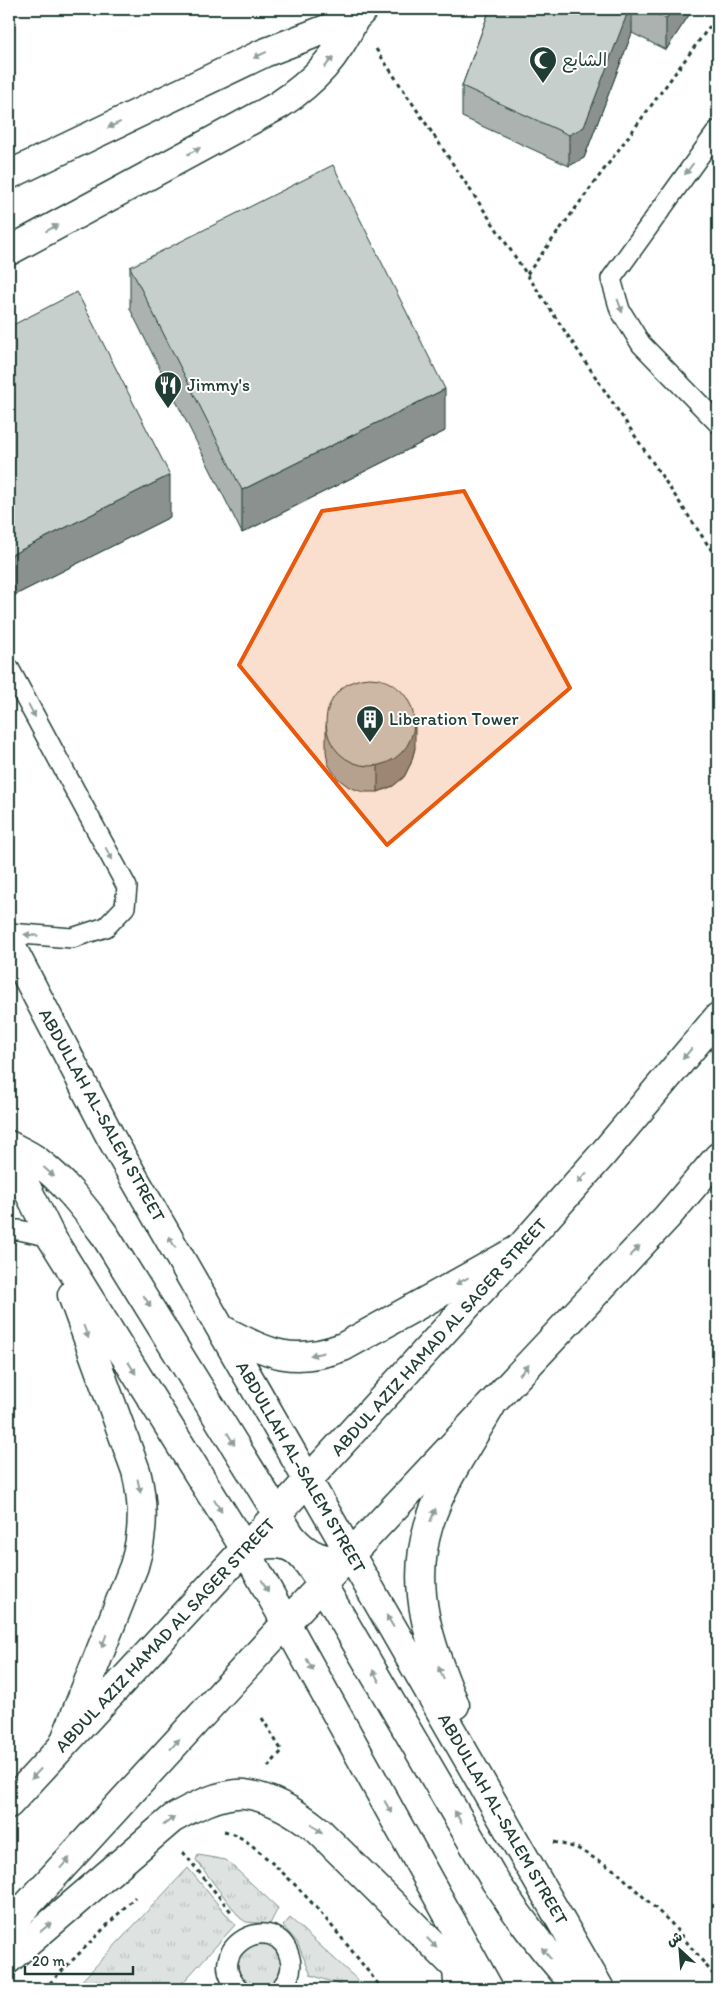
<svg xmlns="http://www.w3.org/2000/svg" width="727" height="1998" viewBox="0 0 727 1998" font-family="Itim,'Playpen Sans Arabic',sans-serif">
<style>
.grass{fill:url(#grass-tufts);stroke:#7e908b}
.lines{fill:none;stroke-linecap:round;stroke-linejoin:round}
.service-casing{stroke:#1f3d34;stroke-width:22}
.minor-casing{stroke:#1f3d34;stroke-width:31}
.secondary-casing{stroke:#1f3d34;stroke-width:31}
.primary-casing{stroke:#1f3d34;stroke-width:31}
.path{stroke:#1f3d34;stroke-width:3;stroke-dasharray:4 4;stroke-linecap:butt}
.service{stroke:#fff;stroke-width:19}
.minor{stroke:#fff;stroke-width:28}
.secondary{stroke:#fff;stroke-width:28}
.primary{stroke:#fff;stroke-width:28}
.wall{fill:#abb2af;stroke:#1f3d34}
.shaded-wall{fill:#8b918f;stroke:#1f3d34}
.building{fill:#c7cfcc;stroke:#1f3d34}
.oneway{fill:#8f9e9a}
.marked{fill:#e8590c;fill-opacity:0.2;stroke:#e8590c;stroke-width:4;stroke-linejoin:round}
.labels{text-anchor:middle;dominant-baseline:central;stroke-width:4;stroke-linejoin:round;paint-order:stroke}
.poi-label{font-size:18px;fill:#1f3d34;stroke:#fff;text-anchor:start}
.street-label{font-size:18px;fill:#1f3d34;stroke:#fff}
</style>
<defs>
<pattern id="grass-tufts" width="24" height="20" patternUnits="userSpaceOnUse" patternTransform="scale(1.25)"><rect width="24" height="20" fill="#dee3e2"/><path d="M3 7l-1-3M5 7V3M7 7l1-3M15 17l-1-3M17 17v-4M19 17l1-3" fill="none" stroke="#bec4c2"/></pattern>
</defs>
<rect width="100%" height="100%" fill="#fff"/>
<filter id="ink" filterUnits="userSpaceOnUse"><feTurbulence type="fractalNoise" baseFrequency=".02" numOctaves="2"/><feDisplacementMap in="SourceGraphic" scale="10" xChannelSelector="R" yChannelSelector="G"/><feConvolveMatrix kernelMatrix="1 2 1 2 8 2 1 2 1" color-interpolation-filters="sRGB"/></filter>
<g filter="url(#ink)">
<!-- grass -->
<path class="grass" d="M198,1855L226,1860L278,1908L270,1924L246,1922L240,1918L196,1860Z
M188,1868L235,1925L177,1989H74Z
M290,1918L362,1984L360,1989H352L311,1975L297,1942L283,1926Z
M238 1965a22 22 0 1 1 44 0a22 22 0 1 1-44 0Z"/>
<g class="lines">
<!-- service casing -->
<g class="service-casing">
<path id="service" d="M718,130L611,279L620,310L641,344L718,423
M9,668L127,887L125,907L106,927L72,938L9,933
M9,1230H19L51,1237
M452,1963L454,1989
M239,1989C199,1950 276,1905 290,1958C293,1970 288,1981 280,1989"/>
</g>
<!-- minor casing -->
<g class="minor-casing">
<path id="minor" d="M9,175L264,53L355,18L363,10
M9,251L279,105C315,81 337,57 355,18"/>
</g>
<!-- secondary casing -->
<g class="secondary-casing">
<path id="secondary" d="M9,1804L277,1514L519,1249L602,1155L718,1017
M9,1925L286,1623L667,1217L718,1157"/>
</g>
<!-- primary casing -->
<g class="primary-casing">
<path id="primary" d="M9,942L110,1136L600,1989
M9,1145C18,1150 28,1154 36,1160C63,1180 84,1207 104,1234L291,1536C307,1555 327,1566 351,1554
M9,1152L51,1237L245,1549L489,1989
M223,1330C268,1353 292,1366 343,1347L519,1249
M245,1549C290,1536 298,1547 322,1584L495,1881C520,1920 547,1955 579,1989
M455,1705C430,1646 409,1588 429,1524C442,1482 469,1444 491,1406
M64,1743L134,1566C144,1533 144,1504 136,1471L72,1295
M9,1959L172,1819C190,1808 223,1792 245,1794C273,1798 297,1813 318,1830L478,1989"/>
</g>
<!-- path -->
<path class="path" d="M376,49L718,560
M527,274L718,15
M262,1718L282,1751L268,1767
M224,1831C244,1836 256,1849 271,1862C314,1900 347,1945 382,1989
M554,1842L577,1848L616,1871L671,1923L718,1980
M183,1852L232,1913
M44,1989L135,1897"/>
<!-- service -->
<use href="#service" class="service"/>
<!-- minor -->
<use href="#minor" class="minor"/>
<!-- secondary -->
<use href="#secondary" class="secondary"/>
<!-- primary -->
<use href="#primary" class="primary"/>
</g>
<!-- wall -->
<path class="wall" d="M490,9H693L666,50L632,33L584,158L569,166L462,117V86Z
M130,267L445,431L242,533L130,309Z
M9,327L170,517L9,598Z
M326,725L415,748L411,763L404,777L393,786L378,792H363L349,787L337,778L328,764L326,751Z"/>
<!-- shaded-wall -->
<path class="shaded-wall" d="M629,9H632V33L584,158L569,166V135Z
M672,9H693L666,50V19Z
M445,389V431L242,533V490Z
M170,475V517L9,598V556Z
M415,722V748L411,763L404,777L393,786L378,792V766Z"/>
<!-- building -->
<path class="building" d="M490,9H629L584,127L569,135L462,86Z
M646,9H672L666,19Z
M333,165L445,389L242,490L130,267Z
M77,292L170,475L9,556V327Z
M326 722a44 44 0 1 1 88 0a44 44 0 1 1-88 0Z"/>
<!-- one-way arrows -->
<defs><path id="oneway-solid" d="M-6-.8H1V-3.2L6.5 0L1 3.2V.8H-6Z" transform="scale(1.25)"/></defs>
<g class="oneway">
<use href="#oneway-solid" transform="translate(260 55) rotate(155)"/>
<use href="#oneway-solid" transform="translate(329 62) rotate(-51)"/>
<use href="#oneway-solid" transform="translate(114 125) rotate(155)"/>
<use href="#oneway-solid" transform="translate(194 151) rotate(-28)"/>
<use href="#oneway-solid" transform="translate(689 169) rotate(127)"/>
<use href="#oneway-solid" transform="translate(52 228) rotate(-28)"/>
<use href="#oneway-solid" transform="translate(620 306) rotate(70)"/>
<use href="#oneway-solid" transform="translate(32 711) rotate(62)"/>
<use href="#oneway-solid" transform="translate(109 854) rotate(62)"/>
<use href="#oneway-solid" transform="translate(31 935) rotate(-175)"/>
<use href="#oneway-solid" transform="translate(687 1054) rotate(130)"/>
<use href="#oneway-solid" transform="translate(49 1172) rotate(41)"/>
<use href="#oneway-solid" transform="translate(582 1178) rotate(131)"/>
<use href="#oneway-solid" transform="translate(172 1242) rotate(-120)"/>
<use href="#oneway-solid" transform="translate(635 1251) rotate(-47)"/>
<use href="#oneway-solid" transform="translate(462 1281) rotate(151)"/>
<use href="#oneway-solid" transform="translate(147 1301) rotate(58)"/>
<use href="#oneway-solid" transform="translate(86 1332) rotate(69)"/>
<use href="#oneway-solid" transform="translate(317 1354) rotate(169)"/>
<use href="#oneway-solid" transform="translate(132 1368) rotate(58)"/>
<use href="#oneway-solid" transform="translate(524 1370) rotate(-47)"/>
<use href="#oneway-solid" transform="translate(231 1439) rotate(59)"/>
<use href="#oneway-solid" transform="translate(139 1486) rotate(78)"/>
<use href="#oneway-solid" transform="translate(218 1506) rotate(58)"/>
<use href="#oneway-solid" transform="translate(433 1515) rotate(-68)"/>
<use href="#oneway-solid" transform="translate(265 1586) rotate(61)"/>
<use href="#oneway-solid" transform="translate(390 1621) rotate(-120)"/>
<use href="#oneway-solid" transform="translate(104 1641) rotate(111)"/>
<use href="#oneway-solid" transform="translate(310 1665) rotate(61)"/>
<use href="#oneway-solid" transform="translate(441 1673) rotate(-113)"/>
<use href="#oneway-solid" transform="translate(376 1676) rotate(-120)"/>
<use href="#oneway-solid" transform="translate(175 1744) rotate(-48)"/>
<use href="#oneway-solid" transform="translate(36 1774) rotate(133)"/>
<use href="#oneway-solid" transform="translate(388 1807) rotate(61)"/>
<use href="#oneway-solid" transform="translate(458 1817) rotate(-120)"/>
<use href="#oneway-solid" transform="translate(169 1821) rotate(-36)"/>
<use href="#oneway-solid" transform="translate(317 1829) rotate(40)"/>
<use href="#oneway-solid" transform="translate(65 1863) rotate(-48)"/>
<use href="#oneway-solid" transform="translate(46 1927) rotate(-40)"/>
<use href="#oneway-solid" transform="translate(432 1943) rotate(45)"/>
<use href="#oneway-solid" transform="translate(546 1953) rotate(-129)"/>
</g>
</g>
<!-- marked area -->
<path class="marked" d="M464,491L570,688L387,845L239,665L322,511Z"/>
<!-- icons -->
<defs>
<g id="mosque-pin" transform="scale(1.4375)"><path d="M0 17L-7.5 6A9.5 9.5 0 1 1 7.5 6Z" fill="#1f3d34" stroke="#fff"/><path d="M3.5-4.9A6 6 0 1 0 3.5 4.9A5 5 0 1 1 3.5-4.9Z" fill="#fff"/></g>
<g id="restaurant-pin" transform="scale(1.4375)"><path d="M0 17L-7.5 6A9.5 9.5 0 1 1 7.5 6Z" fill="#1f3d34" stroke="#fff"/><path d="M-5-6h1v4h1v-4h1v4h1v-4h1v5L-1.5 .5V6h-2V.5L-5-1ZM5-6V6H3V1.5H1.5Q1.5-4 5-6Z" fill="#fff"/></g>
<g id="building-pin" transform="scale(1.4375)"><path d="M0 17L-7.5 6A9.5 9.5 0 1 1 7.5 6Z" fill="#1f3d34" stroke="#fff"/><path d="M-4-6H4V6H1V3H-1V6H-4ZM-2.5-4.3h1.7v1.8h-1.7ZM.8-4.3h1.7v1.8H.8ZM-2.5-1h1.7V.8h-1.7ZM.8-1h1.7V.8H.8Z" fill="#fff"/></g>
</defs>
<g fill-rule="evenodd">
<use href="#mosque-pin" x="543" y="60"/>
<use href="#restaurant-pin" x="168" y="385"/>
<use href="#building-pin" x="370" y="719"/>
</g>
<g class="labels">
<!-- poi labels -->
<g class="poi-label">
<text x="562" y="60">الشايع</text>
<text x="187" y="385">Jimmy's</text>
<text x="389" y="719">Liberation Tower</text>
</g>
<!-- street labels -->
<g class="street-label">
<text transform="translate(102 1115) rotate(61)">ABDULLAH AL-SALEM STREET</text>
<text transform="translate(439 1337) rotate(-48)">ABDUL AZIZ HAMAD AL SAGER STREET</text>
<text transform="translate(301 1467) rotate(60)">ABDULLAH AL-SALEM STREET</text>
<text transform="translate(165 1635) rotate(-47)">ABDUL AZIZ HAMAD AL SAGER STREET</text>
<text transform="translate(503 1819) rotate(60)">ABDULLAH AL-SALEM STREET</text>
</g>
</g>
<!-- margin -->
<rect width="727" height="1998" fill="none" stroke="#fff" stroke-width="30"/>
<rect x="15" y="15" width="697" height="1968" fill="none" stroke="#1f3d34" stroke-width="2" filter="url(#ink)"/>
<!-- north arrow -->
<g transform="translate(680 1950) rotate(334)" stroke="#ffffff" stroke-width="4" paint-order="stroke">
<path d="M0-4L9 19L0 12L-9 19Z" fill="#1f3d34"/>
<text y="-8" font-size="14" font-weight="bold" text-anchor="middle" fill="#1f3d34">ش</text>
</g>
<!-- scale -->
<path d="M25 1966v8h108v-8" fill="none" stroke="#1f3d34" stroke-width="2.5"/>
<text x="32" y="1966" font-size="15" fill="#1f3d34" stroke="#ffffff" stroke-width="4" paint-order="stroke">20 m</text>
</svg>
